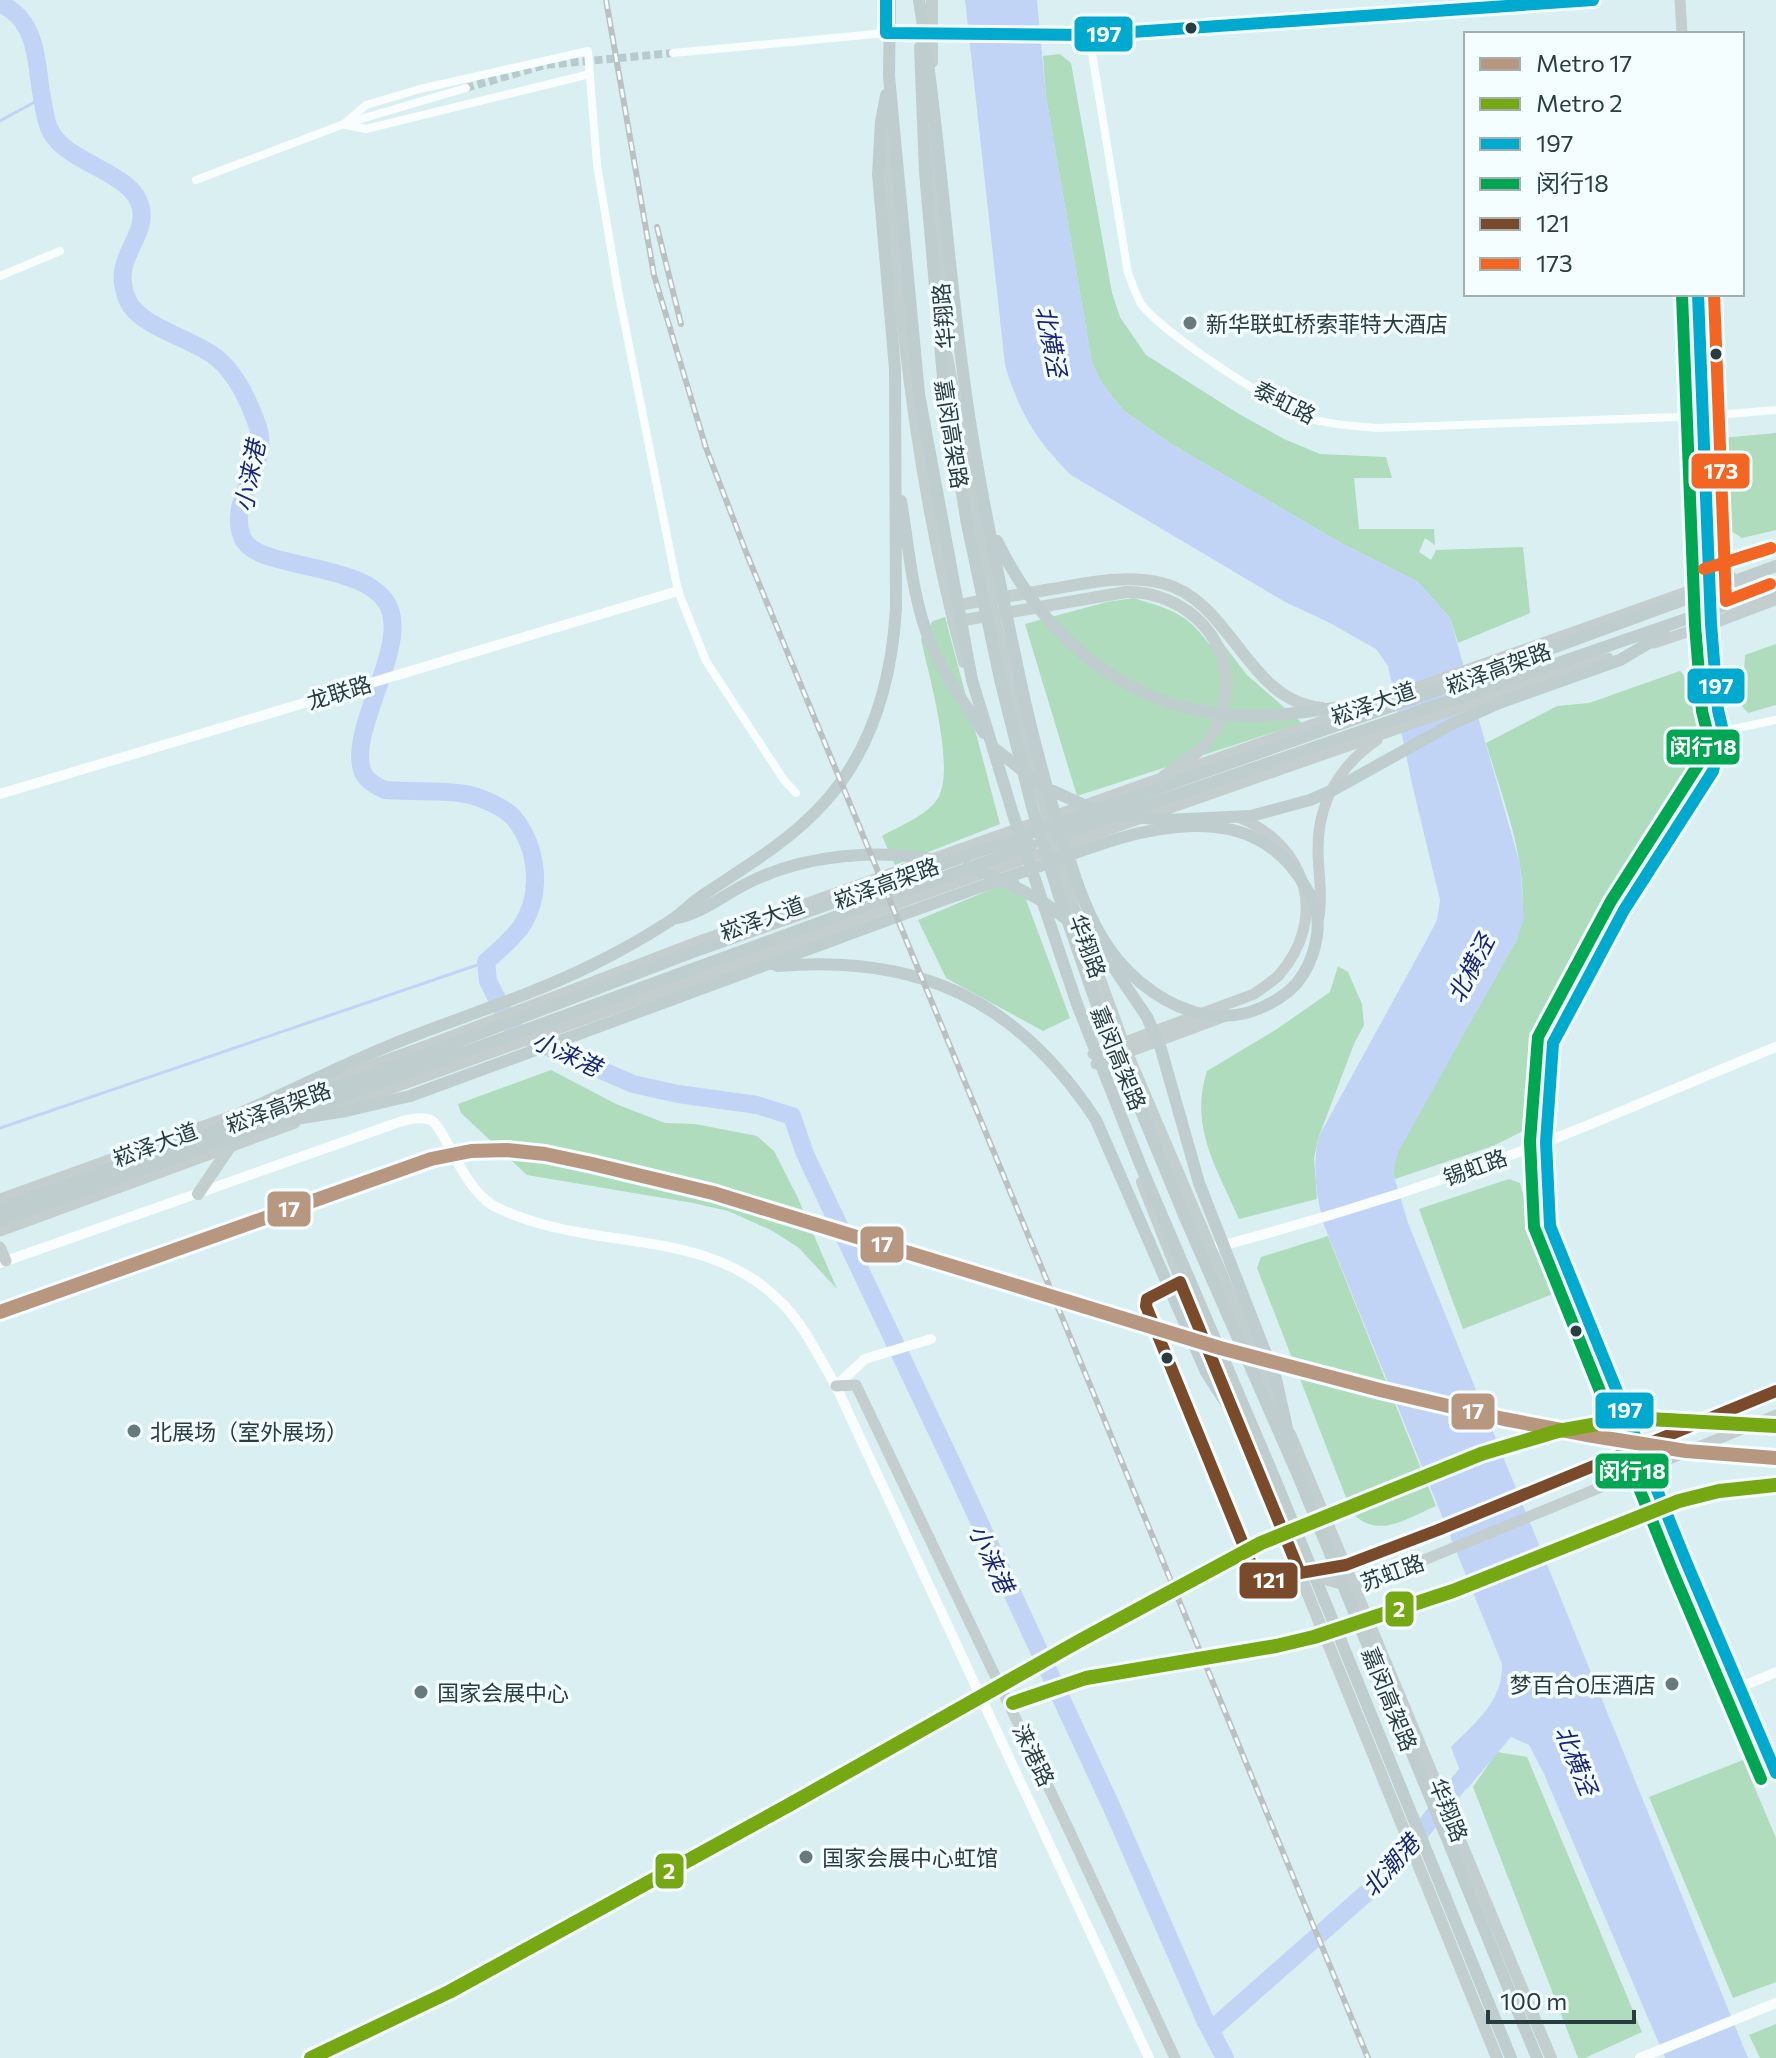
<svg xmlns="http://www.w3.org/2000/svg" width="1776" height="2058" viewBox="0 0 1776 2058" font-family="Commissioner,'Noto Sans SC',sans-serif">
<style>
.green{fill:#aedcbd}
.water{fill:#c2d4f5}
.lines{fill:none;stroke-linecap:round;stroke-linejoin:round}
.stream{stroke:#c2d4f5;stroke-width:3}
.river{stroke:#c2d4f5;stroke-width:18}
.minor-tunnel{stroke:#b7cbce;stroke-width:8;stroke-dasharray:8 4;stroke-linecap:butt}
.minor{stroke:#f9fdfd;stroke-width:8}
.tertiary{stroke:#f9fdfd;stroke-width:10}
.secondary{stroke:#c4cecf;stroke-width:11}
.primary{stroke:#c3cecf;stroke-width:12}
.trunk{stroke:#bfcdce;stroke-width:12}
.rail-casing{stroke:#bbc1c2;stroke-width:6}
.rail{stroke:#f4fdff;stroke-width:3;stroke-dasharray:9;stroke-linecap:butt}
.bus-1-casing{stroke:#f4fdff;stroke-width:18}
.bus-2-casing{stroke:#f4fdff;stroke-width:18}
.bus-3-casing{stroke:#f4fdff;stroke-width:18}
.bus-4-casing{stroke:#f4fdff;stroke-width:18}
.bus-1{stroke:#00a9ce;stroke-width:12}
.bus-2{stroke:#00a651;stroke-width:12}
.bus-3{stroke:#7a4b2a;stroke-width:12}
.bus-4{stroke:#f26522;stroke-width:12}
.metro-1-casing{stroke:#f4fdff;stroke-width:20}
.metro-2-casing{stroke:#f4fdff;stroke-width:20}
.metro-1{stroke:#b89780;stroke-width:14}
.metro-2{stroke:#76a813;stroke-width:14}
.bus-dot{fill:#293c3f;stroke:#f4fdff;stroke-width:3}
.poi-dot{fill:#677b7e;stroke:#f4fdff;stroke-width:3}
.labels{text-anchor:middle;dominant-baseline:central;stroke-width:7;stroke-linejoin:round;paint-order:stroke}
.street-label{font-size:22px;fill:#293c3f;stroke:#f4fdff}
.poi-label{font-size:22px;fill:#293c3f;stroke:#f4fdff;text-anchor:start}
.water-label{font-size:24px;font-style:italic;fill:#182479;stroke:#f4fdff}
.line-badge{stroke:#f4fdff;stroke-width:3}
.badge-label{font-size:22px;text-anchor:middle;font-weight:bold;fill:#fff}
</style>
<rect width="100%" height="100%" fill="#daeff2"/>
<!-- green -->
<path class="green" d="M1060,54L1071,63L1112,293L1120,317L1146,355L1239,414L1284,439L1320,454L1386,457L1392,478H1354L1359,529H1434L1435,545L1425,538L1419,552L1431,560L1436,550L1523,547L1530,613L1458,643L1450,618L1418,582L1341,543L1171,444L1124,411L1102,384L1092,363L1046,97L1043,56Z
M1776,433V530L1742,538L1728,529L1722,438Z
M1134,598C1170,610 1185,611 1209,644L1221,641L1247,675L1302,723L1077,796L1025,624L1107,602Z
M945,617L1000,824L895,865L882,836C899,826 927,816 938,798C956,768 928,673 921,639L933,621Z
M1776,644V705L1748,713L1742,706L1745,655Z
M1680,671L1695,688L1699,722L1698,766L1686,791L1574,950L1554,993L1525,1086L1523,1131L1493,1146L1395,1179L1393,1173L1397,1152L1517,939C1536,878 1503,802 1486,743L1557,706L1589,703Z
M1018,878L1070,1018L1043,1031L946,978L918,920Z
M1338,966L1348,972L1362,1004L1364,1025L1354,1044L1319,1136L1314,1158L1317,1199L1239,1219C1217,1168 1189,1127 1207,1071L1277,1029L1330,992Z
M551,1070L616,1104L665,1123L695,1124L757,1136L774,1151L797,1196L837,1289L799,1248L771,1230L728,1211L693,1203L527,1175L461,1113L458,1104Z
M1509,1179L1520,1183L1553,1294L1463,1329L1419,1209Z
M1328,1236L1436,1506C1407,1518 1379,1540 1352,1513L1257,1268L1261,1257Z
M1497,1752L1527,1757L1642,2032L1585,2058H1578L1473,1787Z
M1743,1760L1776,1838V1982L1733,1998L1649,1797Z
M1776,2024V2058H1760L1749,2035Z"/>
<!-- water -->
<path class="water" d="M965,0H1037L1046,97L1092,363L1102,384L1124,411L1171,444L1341,543L1418,582L1450,618L1520,864L1524,918L1517,939L1398,1152L1393,1173L1408,1223L1748,2058H1665L1544,1774L1529,1745L1511,1737L1467,1789L1451,1747C1476,1722 1503,1701 1502,1664L1324,1225C1316,1194 1312,1168 1319,1136L1426,941L1437,920L1440,900L1412,784L1388,666L1376,649L1328,622L1285,602L1071,475C1036,440 1019,412 1005,365Z"/>
<g class="lines">
<!-- stream -->
<path class="stream" d="M0,121L42,98
M0,1128L486,962"/>
<!-- river -->
<path class="river" d="M0,2C6,7 14,11 19,17C39,39 37,76 43,103C45,113 46,124 51,132C68,164 134,172 141,208C147,241 109,258 128,301C141,328 195,339 218,359C237,375 250,404 258,427C271,465 227,498 242,537C255,573 377,559 391,613C402,654 353,725 361,766C363,779 374,785 385,790C408,792 456,789 477,797C488,801 506,809 514,818C538,848 543,894 521,927C511,940 498,951 486,962L488,981L512,1028L541,1044L633,1084L678,1094L757,1105L792,1116L805,1154L951,1461L1113,1810L1205,2020L1225,2058
M1211,2030L1387,1875L1478,1759"/>
<!-- minor-tunnel -->
<path class="minor-tunnel" d="M466,88L545,65L673,53"/>
<!-- minor -->
<path class="minor" d="M1089,35L1128,273C1132,282 1135,293 1140,302C1156,329 1279,409 1311,419C1333,425 1355,426 1378,428L1704,416L1776,410
M673,53L886,33L1089,35L1593,0
M344,124L366,105L420,89L588,51L597,165L618,290L678,591L706,661L784,780L796,793
M346,125L366,129L590,74
M196,180L344,124L466,88
M0,276L60,251
M1723,731L1776,720"/>
<!-- tertiary -->
<path class="tertiary" d="M0,794L678,591
M1216,1247C1328,1218 1438,1183 1546,1142C1623,1112 1699,1078 1776,1047
M0,1263L377,1130C393,1125 414,1114 431,1120C443,1125 463,1189 494,1206C588,1254 706,1223 783,1304C805,1327 820,1359 836,1386L1149,2058
M836,1386L865,1359L931,1339
M1741,1687L1776,1672
M1640,2058L1776,2003"/>
<!-- secondary -->
<path class="secondary" d="M1680,0L1682,34
M1698,294L1711,624L1718,710L1723,731L1713,771L1624,910L1553,1043L1546,1142L1550,1226L1687,1564L1776,1773
M1654,643L1711,624
M1393,696L1709,584
M1319,917C1323,894 1318,872 1318,849C1318,803 1339,766 1377,740
M1093,1054L1254,994C1262,988 1272,982 1279,975C1329,917 1307,845 1238,817
M1096,1064L1223,1017
M298,1092L428,1045L700,941L1365,706
M334,1109L711,974L910,899L1428,718L1608,658
M0,1199L248,1110
M0,1231L295,1123
M0,1247L6,1261
M836,1386L856,1385L1070,1832L1175,2058
M1305,1572L1346,1565L1438,1530L1776,1391
M1300,1573L1356,1588L1776,1415"/>
<!-- primary -->
<path class="primary" d="M932,0V62
M886,107C896,293 915,481 964,662
M932,132V170L943,309
M947,356L994,615L1013,696L1073,906L1127,1053L1279,1409
M1709,584L1731,577
M950,607C984,600 1018,595 1052,589C1088,583 1126,574 1162,583C1233,601 1246,701 1322,708
M953,622L1126,592C1187,591 1240,644 1223,707C1220,719 1216,732 1208,741C1197,755 1178,766 1164,776
M1711,624L1776,599
M1142,1182L1228,1399
M198,1194L230,1147
M1290,1434L1551,2058
M1243,1435L1497,2058"/>
<!-- trunk -->
<path class="trunk" d="M890,0L889,76L919,394L972,680L1013,814L1077,1004L1140,1164L1275,1479L1511,2058
M920,47L925,172L943,378L967,524L1000,679L1032,807L1058,893L1095,1000L1186,1220L1297,1473L1537,2058
M901,501C909,548 912,597 930,642C942,674 965,703 984,733
M997,541C1043,635 1122,706 1231,715C1288,719 1346,705 1401,697
M994,748L1042,786L1097,811
M1123,816L1166,820L1251,816L1310,800L1335,789L1450,725L1499,703L1620,660L1664,634
M1057,836L1776,588
M968,867L1008,883L1042,901L1085,933L1107,958L1147,1017L1161,1049L1199,1183L1276,1379L1291,1446
M678,918C703,912 721,897 744,885C802,854 879,848 942,861
M777,966C920,954 1017,1000 1096,1120L1206,1372L1255,1448
M243,1112C293,1090 342,1065 393,1044C459,1017 527,997 590,966C617,953 645,937 670,921C682,913 691,903 703,895C745,867 790,841 824,803C873,749 892,679 896,608L895,369L878,174L881,122L886,95
M298,1113L1032,845
M270,1123L346,1111L410,1096C570,1037 731,979 890,919C940,901 990,883 1040,866C1089,848 1140,827 1193,826C1244,825 1281,844 1306,888C1309,893 1314,902 1316,908C1322,936 1311,972 1289,991C1261,1013 1228,1022 1194,1012C1154,1000 1120,969 1100,934C1083,904 1073,871 1063,839C1045,785 1031,730 1019,674C998,574 976,473 963,372C946,248 939,124 919,0
M0,1209L397,1065L701,949L1432,692L1776,566
M0,1221L277,1121"/>
<!-- rail casing -->
<g class="rail-casing">
<path id="rail" d="M606,0L654,275L706,448L748,557L1368,2058
M657,227L681,324"/>
</g>
<!-- rail -->
<use href="#rail" class="rail"/>
<!-- bus-1 casing -->
<g class="bus-1-casing">
<path id="bus-1" d="M886,0V33L1089,35L1593,0
M1698,294L1711,624L1718,710L1723,731L1713,771L1624,910L1553,1043L1546,1142L1550,1226L1687,1564L1776,1773"/>
</g>
<!-- bus-2 casing -->
<g class="bus-2-casing">
<path id="bus-2" d="M1682,295L1695,625L1702,711L1707,731L1698,765L1611,901L1538,1037L1530,1141L1534,1227L1672,1570L1761,1779"/>
</g>
<!-- bus-3 casing -->
<g class="bus-3-casing">
<path id="bus-3" d="M1180,1282L1300,1573L1276,1583L1261,1578L1254,1571L1146,1306L1147,1299Z
M1300,1573L1346,1565L1438,1530L1776,1391"/>
</g>
<!-- bus-4 casing -->
<g class="bus-4-casing">
<path id="bus-4" d="M1714,294L1726,601L1770,584
M1704,569L1771,548"/>
</g>
<!-- bus-1 -->
<use href="#bus-1" class="bus-1"/>
<!-- bus-2 -->
<use href="#bus-2" class="bus-2"/>
<!-- bus-3 -->
<use href="#bus-3" class="bus-3"/>
<!-- bus-4 -->
<use href="#bus-4" class="bus-4"/>
<!-- metro-1 casing -->
<g class="metro-1-casing">
<path id="metro-1" d="M0,1312L431,1159L471,1151L507,1150L545,1154L592,1164L713,1193L1220,1348L1380,1390L1504,1419L1593,1436L1686,1451L1776,1458"/>
</g>
<!-- metro-2 casing -->
<g class="metro-2-casing">
<path id="metro-2" d="M1013,1703L1086,1678L1276,1646L1314,1637L1453,1591L1679,1501L1719,1491L1776,1485
M311,2058L449,1992L789,1805L1081,1640L1261,1543L1481,1454L1558,1431L1620,1420L1649,1419L1776,1426"/>
</g>
<!-- metro-1 -->
<use href="#metro-1" class="metro-1"/>
<!-- metro-2 -->
<use href="#metro-2" class="metro-2"/>
</g>
<!-- markers -->
<g class="bus-dot">
<circle cx="1191" cy="28" r="7"/>
<circle cx="1716" cy="354" r="7"/>
<circle cx="1576" cy="1331" r="7"/>
<circle cx="1167" cy="1358" r="7"/>
</g>
<g class="poi-dot">
<circle cx="1190" cy="323" r="8"/>
<circle cx="134" cy="1431" r="8"/>
<circle cx="1672" cy="1684" r="8"/>
<circle cx="421" cy="1692" r="8"/>
<circle cx="806" cy="1857" r="8"/>
</g>
<g class="labels">
<!-- street labels -->
<g class="street-label">
<text transform="translate(943 316) rotate(-95)">华翔路</text>
<text transform="translate(1285 402) rotate(27)">泰虹路</text>
<text transform="translate(952 434) rotate(81)">嘉闵高架路</text>
<text transform="translate(1498 668) rotate(-20)">崧泽高架路</text>
<text transform="translate(339 692) rotate(-17)">龙联路</text>
<text transform="translate(1373 703) rotate(-19)">崧泽大道</text>
<text transform="translate(886 883) rotate(-20)">崧泽高架路</text>
<text transform="translate(762 918) rotate(-20)">崧泽大道</text>
<text transform="translate(1088 946) rotate(70)">华翔路</text>
<text transform="translate(1119 1058) rotate(68)">嘉闵高架路</text>
<text transform="translate(278 1107) rotate(-20)">崧泽高架路</text>
<text transform="translate(155 1144) rotate(-20)">崧泽大道</text>
<text transform="translate(1475 1167) rotate(-20)">锡虹路</text>
<text transform="translate(1392 1572) rotate(-20)">苏虹路</text>
<text transform="translate(1390 1699) rotate(68)">嘉闵高架路</text>
<text transform="translate(1034 1755) rotate(64)">涞港路</text>
<text transform="translate(1449 1810) rotate(68)">华翔路</text>
</g>
<!-- poi labels -->
<g class="poi-label">
<text x="1206" y="323">新华联虹桥索菲特大酒店</text>
<text x="150" y="1431">北展场（室外展场）</text>
<text x="1656" y="1684" text-anchor="end">梦百合0压酒店</text>
<text x="437" y="1692">国家会展中心</text>
<text x="822" y="1857">国家会展中心虹馆</text>
</g>
<!-- water labels -->
<g class="water-label">
<text transform="translate(1052 341) rotate(79)">北横泾</text>
<text transform="translate(249 476) rotate(-79)">小涞港</text>
<text transform="translate(1470 968) rotate(-63)">北横泾</text>
<text transform="translate(567 1053) rotate(25)">小涞港</text>
<text transform="translate(992 1558) rotate(65)">小涞港</text>
<text transform="translate(1577 1760) rotate(68)">北横泾</text>
<text transform="translate(1390 1865) rotate(-48)">北潮港</text>
</g>
</g>
<g class="line-badge">
<rect x="1073" y="15" width="61" height="38" rx="8" fill="#00a9ce"/>
<rect x="1690" y="452" width="61" height="38" rx="8" fill="#f26522"/>
<rect x="1686" y="667" width="60" height="38" rx="8" fill="#00a9ce"/>
<rect x="1665" y="728" width="76" height="38" rx="8" fill="#00a651"/>
<rect x="266" y="1190" width="46" height="38" rx="8" fill="#b89780"/>
<rect x="859" y="1225" width="46" height="39" rx="8" fill="#b89780"/>
<rect x="1594" y="1391" width="61" height="39" rx="8" fill="#00a9ce"/>
<rect x="1450" y="1392" width="46" height="39" rx="8" fill="#b89780"/>
<rect x="1594" y="1452" width="76" height="38" rx="8" fill="#00a651"/>
<rect x="1238" y="1561" width="61" height="39" rx="8" fill="#7a4b2a"/>
<rect x="1384" y="1590" width="31" height="38" rx="8" fill="#76a813"/>
<rect x="654" y="1852" width="31" height="38" rx="8" fill="#76a813"/>
</g>
<g class="badge-label">
<text x="1104" y="42">197</text>
<text x="1721" y="479">173</text>
<text x="1716" y="694">197</text>
<text x="1703" y="755">闵行18</text>
<text x="289" y="1217">17</text>
<text x="882" y="1252">17</text>
<text x="1625" y="1418">197</text>
<text x="1473" y="1419">17</text>
<text x="1632" y="1479">闵行18</text>
<text x="1269" y="1588">121</text>
<text x="1399" y="1617">2</text>
<text x="669" y="1879">2</text>
</g>
<!-- legend -->
<rect x="1464" y="32" width="280" height="264" fill="#f4fdff" stroke="#a3b0b2" stroke-width="2"/>
<rect x="1480" y="58" width="40" height="12" fill="#b89780" stroke="#a3b0b2" stroke-width="2"/>
<text x="1536" y="72" font-size="24" fill="#293c3f">Metro 17</text>
<rect x="1480" y="98" width="40" height="12" fill="#76a813" stroke="#a3b0b2" stroke-width="2"/>
<text x="1536" y="112" font-size="24" fill="#293c3f">Metro 2</text>
<rect x="1480" y="138" width="40" height="12" fill="#00a9ce" stroke="#a3b0b2" stroke-width="2"/>
<text x="1536" y="152" font-size="24" fill="#293c3f">197</text>
<rect x="1480" y="178" width="40" height="12" fill="#00a651" stroke="#a3b0b2" stroke-width="2"/>
<text x="1536" y="192" font-size="24" fill="#293c3f">闵行18</text>
<rect x="1480" y="218" width="40" height="12" fill="#7a4b2a" stroke="#a3b0b2" stroke-width="2"/>
<text x="1536" y="232" font-size="24" fill="#293c3f">121</text>
<rect x="1480" y="258" width="40" height="12" fill="#f26522" stroke="#a3b0b2" stroke-width="2"/>
<text x="1536" y="272" font-size="24" fill="#293c3f">173</text>
<!-- scale -->
<path d="M1488 2010v12h146v-12" fill="none" stroke="#293c3f" stroke-width="4"/>
<text x="1500" y="2010" font-size="24" fill="#293c3f" stroke="#f4fdff" stroke-width="6" paint-order="stroke">100 m</text>
</svg>
